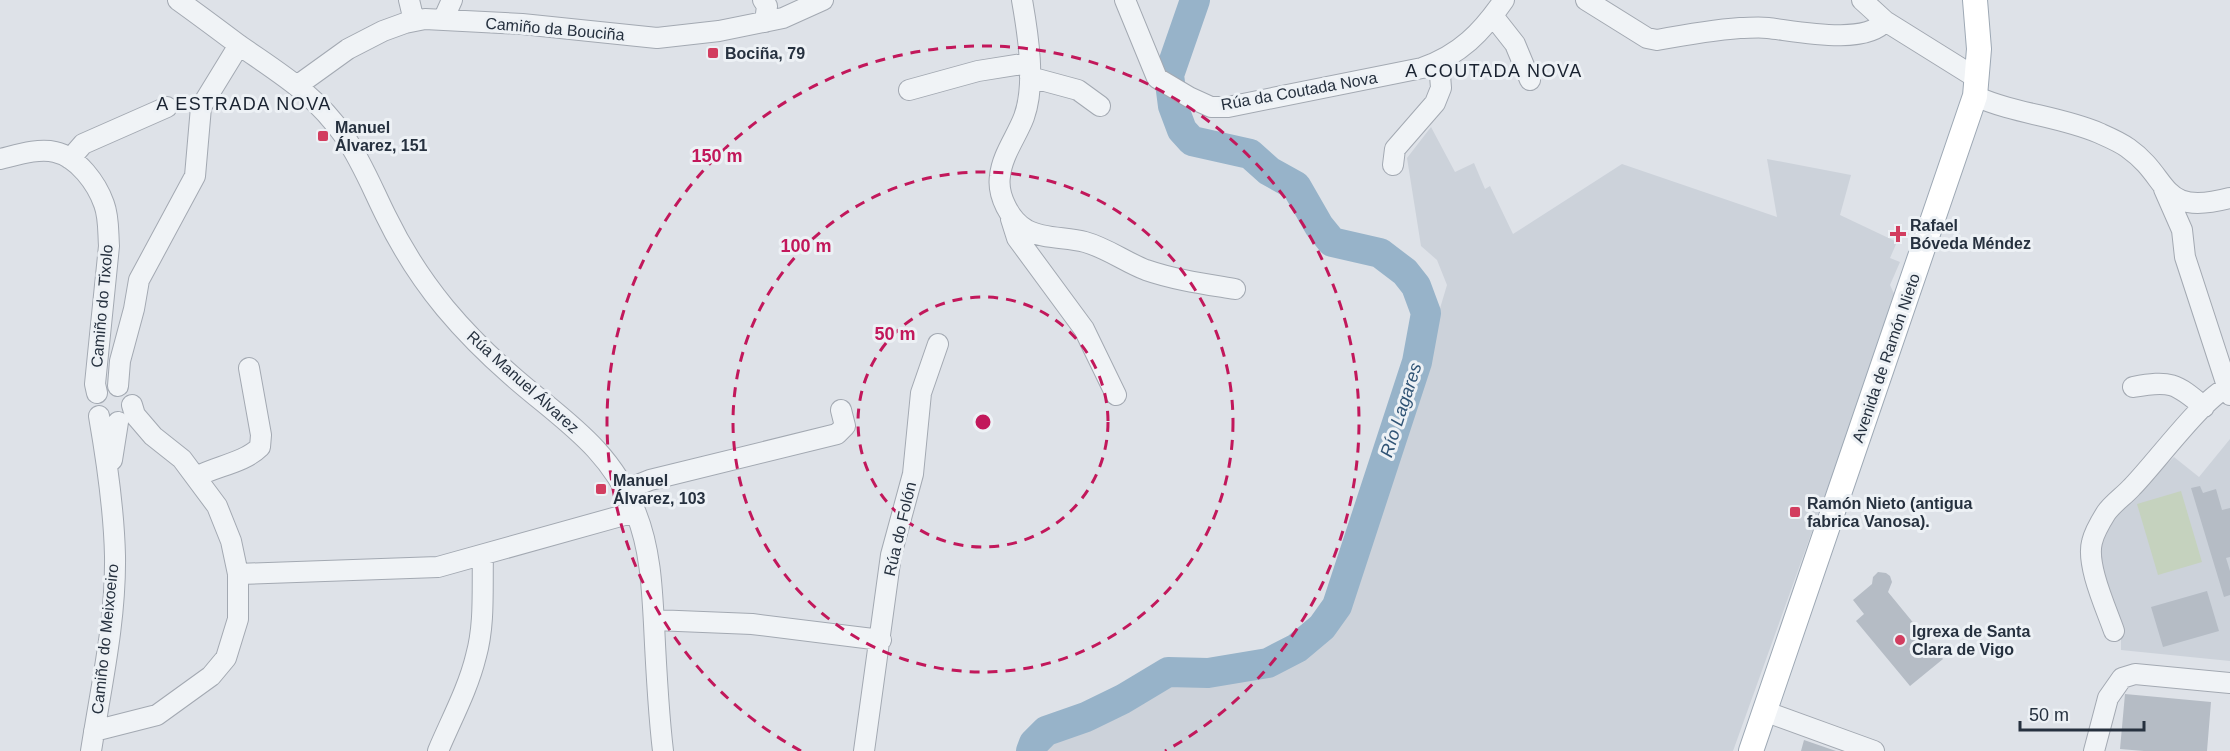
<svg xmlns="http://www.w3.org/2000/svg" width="2230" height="751" viewBox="0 0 2230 751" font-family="Arial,sans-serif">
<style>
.built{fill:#ccd2da}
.grass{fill:#c5d2be}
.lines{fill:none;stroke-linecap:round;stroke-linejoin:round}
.river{stroke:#97b3c9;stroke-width:30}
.building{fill:#b5bcc5}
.minor-casing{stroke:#a3a9b2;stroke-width:22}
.major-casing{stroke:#9da8b4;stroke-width:26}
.minor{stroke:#f0f3f6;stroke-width:20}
.major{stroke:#fff;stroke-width:24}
.ring{fill:none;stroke:#c2185b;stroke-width:3;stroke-dasharray:10 8}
.poi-dot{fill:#d23d5f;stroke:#edf1f5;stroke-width:2}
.labels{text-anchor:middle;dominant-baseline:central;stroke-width:6;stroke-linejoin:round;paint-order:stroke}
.street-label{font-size:16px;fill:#26313f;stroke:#edf1f5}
.poi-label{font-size:16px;font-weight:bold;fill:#26313f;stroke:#edf1f5;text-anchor:start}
.neighbourhood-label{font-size:18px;letter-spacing:1.5px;fill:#192230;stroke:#edf1f5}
.water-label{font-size:18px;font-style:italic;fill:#2f5374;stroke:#edf1f5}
.centre{fill:#c2185b;stroke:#edf1f5;stroke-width:3}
.ring-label{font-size:18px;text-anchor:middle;font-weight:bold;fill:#c2185b;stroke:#edf1f5;stroke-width:6;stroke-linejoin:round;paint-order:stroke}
</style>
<rect width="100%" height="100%" fill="#dee2e8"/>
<!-- built -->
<path class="built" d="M1431,127L1455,172L1474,163L1485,189L1490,186L1513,234L1622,164L1777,217L1767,159L1851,175L1840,215L1897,242L1890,258L1900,262L1890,285L1896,298L1733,751H1037L1038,745L1048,736L1093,717L1133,697L1165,677L1200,679L1276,667L1289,661L1321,639L1341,616L1414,395L1447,285L1437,260L1421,246L1407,158Z
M2230,439V661L2121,650V631L2097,561V545L2114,514L2174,457L2199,477Z"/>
<!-- grass -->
<path class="grass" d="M2181,491L2202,562L2158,575L2137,504Z"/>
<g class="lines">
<!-- river -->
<path class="river" d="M1031,751L1034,743L1046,731L1086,717L1123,699L1168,672L1208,673L1268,663L1297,648L1322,627L1337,606L1417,362L1426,313L1416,286L1405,272L1380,253L1332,242L1319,226L1296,186L1269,171L1250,154L1192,141L1182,130L1173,106L1169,75L1195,0"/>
</g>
<!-- building -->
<path class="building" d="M2200,486L2203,493L2216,489L2222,510L2230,508V557L2226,558L2230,571V595L2224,597L2191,488Z
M1878,572L1886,573L1890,576L1892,582L1888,592L1943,659L1910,686L1856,621L1864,614L1853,600L1872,584L1873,577Z
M2207,591L2219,631L2163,647L2151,607Z
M2125,694L2211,702L2207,751H2144L2120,749Z
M1804,740L1836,751H1801Z"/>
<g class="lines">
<!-- minor casing -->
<g class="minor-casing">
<path id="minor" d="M178,0C199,15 219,30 239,45C282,75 314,93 345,137C362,162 373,190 386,216C402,249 422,280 445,308C465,332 487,354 511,375C562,420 609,446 636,513C650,548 652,586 654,624C656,666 658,709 663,751
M409,0L414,21
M763,0L767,6L765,22
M1022,0C1028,34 1036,84 1024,117C1017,136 1002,155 1000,176C997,195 1010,221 1027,230C1043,239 1067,237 1085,242C1107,248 1125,262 1146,270C1175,280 1205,284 1235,289
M1125,0L1157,78L1189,97L1211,107H1228L1422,68C1460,55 1482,32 1504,0
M1586,0L1647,38L1657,40C1684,35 1713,30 1740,28C1749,28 1759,27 1768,28C1796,31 1866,46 1885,21
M1862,0L1885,21L1978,79
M1493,16L1515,44L1530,80
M443,20L452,0
M1030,77L1078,90L1100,106
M298,85L348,49L383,31L405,23L425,19L522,24L657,38L719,31L783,18L823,0
M909,90L978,71L1029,63
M1975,96C2015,114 2059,116 2099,133C2108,137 2120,142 2128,148C2172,179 2158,217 2230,198
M0,159C17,155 38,148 55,152C78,157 97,184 104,204C109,217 108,232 109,246L95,384L97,393
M70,159L83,144L167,107
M1393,165L1395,149L1435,103L1441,88L1439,62
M2164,189L2182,230L2185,257L2230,395
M1011,219L1017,238L1084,329L1116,395
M118,386L120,361L134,309L139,280L195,176L201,107L239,45
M2133,387C2170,380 2176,383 2204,407
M112,460L118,422
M196,477C216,466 244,463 260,447L261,435L249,368
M625,490L650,480L837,434L845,426L841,410
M238,574L438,567L635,512
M654,620L752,624L881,640
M2114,631C2106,608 2086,565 2092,542C2094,533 2101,521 2106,513C2113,503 2124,496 2132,487C2153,466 2204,397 2227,388
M1764,711L1874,751
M94,731L157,715L211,676L226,658L238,619V574L231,541L217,506L182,459L153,436L135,415L132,405
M91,751C101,687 116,621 115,556C114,509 107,462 99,416
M438,751C451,720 468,689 476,656C485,624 482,588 483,555
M864,751L891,555L913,474L921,393L938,344
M2094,751L2108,698L2122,678L2135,674L2230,683"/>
</g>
<!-- major casing -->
<g class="major-casing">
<path id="major" d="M1751,751L1975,96L1979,49L1975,0"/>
</g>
<!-- minor -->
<use href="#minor" class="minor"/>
<!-- major -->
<use href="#major" class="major"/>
</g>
<!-- distance rings -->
<g class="ring">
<circle cx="983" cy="422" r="125"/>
<circle cx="983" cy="422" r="250"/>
<path d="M801 751A376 376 0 1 1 1165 751"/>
</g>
<!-- markers -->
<g class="poi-dot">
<rect x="707" y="47" width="12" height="12" rx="3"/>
<rect x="317" y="130" width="12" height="12" rx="3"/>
<path d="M1895 225h6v6h6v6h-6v6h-6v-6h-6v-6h6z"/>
<rect x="595" y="483" width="12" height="12" rx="3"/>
<rect x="1789" y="506" width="12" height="12" rx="3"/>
<circle cx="1900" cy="640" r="6"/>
</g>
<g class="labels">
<!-- street labels -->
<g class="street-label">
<text transform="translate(555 29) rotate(5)">Camiño da Bouciña</text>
<text transform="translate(1299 91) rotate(-10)">Rúa da Coutada Nova</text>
<text transform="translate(102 306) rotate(-85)">Camiño do Tixolo</text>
<text transform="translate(1886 358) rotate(-71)">Avenida de Ramón Nieto</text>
<text transform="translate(523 382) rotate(42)">Rúa Manuel Álvarez</text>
<text transform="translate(900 529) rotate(-77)">Rúa do Folón</text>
<text transform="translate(105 639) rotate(-84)">Camiño do Meixoeiro</text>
</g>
<!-- poi labels -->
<g class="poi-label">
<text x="725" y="53">Bociña, 79</text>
<text x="335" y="127">Manuel<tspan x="335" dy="18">Álvarez, 151</tspan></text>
<text x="1910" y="225">Rafael<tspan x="1910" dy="18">Bóveda Méndez</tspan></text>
<text x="613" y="480">Manuel<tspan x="613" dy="18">Álvarez, 103</tspan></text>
<text x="1807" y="503">Ramón Nieto (antigua<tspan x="1807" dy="18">fabrica Vanosa).</tspan></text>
<text x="1912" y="631">Igrexa de Santa<tspan x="1912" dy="18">Clara de Vigo</tspan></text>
</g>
<!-- neighbourhood labels -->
<g class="neighbourhood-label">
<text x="1494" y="71">A COUTADA NOVA</text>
<text x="244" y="104">A ESTRADA NOVA</text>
</g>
<!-- water labels -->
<g class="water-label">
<text transform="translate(1401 410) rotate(-72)">Río Lagares</text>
</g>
</g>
<circle cx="983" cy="422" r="9" class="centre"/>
<g class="ring-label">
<text x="717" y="162">150 m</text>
<text x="806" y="252">100 m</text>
<text x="895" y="340">50 m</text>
</g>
<!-- scale -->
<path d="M2020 721v9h124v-9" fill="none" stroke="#26313f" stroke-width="3"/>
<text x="2029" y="721" font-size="18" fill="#26313f" stroke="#edf1f5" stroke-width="4.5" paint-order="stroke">50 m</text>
</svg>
